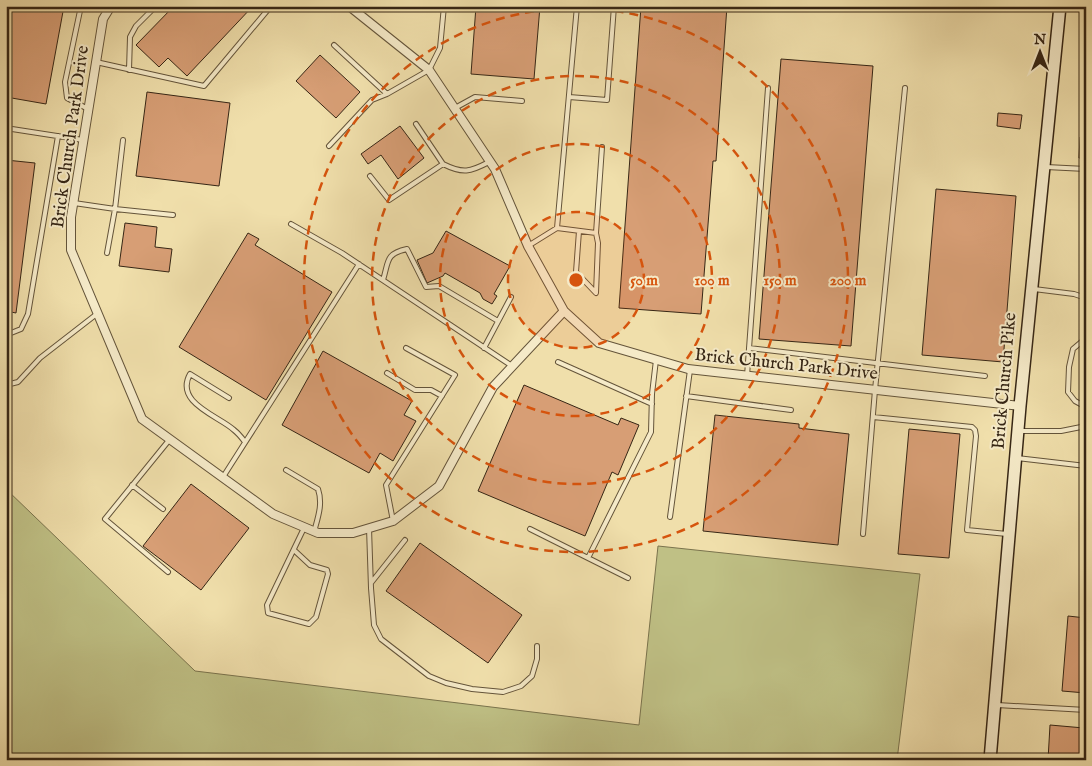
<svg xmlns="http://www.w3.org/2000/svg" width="1092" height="766" viewBox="0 0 1092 766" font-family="'IM FELL English',serif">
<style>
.green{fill:#bfc085;stroke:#7a734d}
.building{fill:#d79e75;stroke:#362615}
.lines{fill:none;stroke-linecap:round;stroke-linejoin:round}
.lane-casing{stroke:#64543a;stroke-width:6}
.street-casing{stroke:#64543a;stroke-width:10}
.secondary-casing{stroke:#362615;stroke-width:14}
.lane{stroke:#f5eac8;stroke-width:4}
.street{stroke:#f5eac8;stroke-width:8}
.secondary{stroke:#f5eac8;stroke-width:11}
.ring{fill:none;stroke:#d6540d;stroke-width:2.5;stroke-dasharray:9 6}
.labels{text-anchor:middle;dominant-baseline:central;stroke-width:4;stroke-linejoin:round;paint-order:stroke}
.street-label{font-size:18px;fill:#362615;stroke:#f5eac8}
.centre{fill:#d6540d;stroke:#f5eac8;stroke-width:2.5}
.ring-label{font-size:15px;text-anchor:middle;font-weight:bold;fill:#d6540d;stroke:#f5eac8;stroke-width:4;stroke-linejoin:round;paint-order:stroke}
</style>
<rect width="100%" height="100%" fill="#f0dfab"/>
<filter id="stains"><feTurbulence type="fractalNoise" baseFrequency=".004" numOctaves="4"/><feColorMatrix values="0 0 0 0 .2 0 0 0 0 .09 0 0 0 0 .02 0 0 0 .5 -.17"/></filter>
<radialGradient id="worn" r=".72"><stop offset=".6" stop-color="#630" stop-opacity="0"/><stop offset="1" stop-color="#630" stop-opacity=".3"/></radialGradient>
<!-- green -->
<path class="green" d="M6,489L195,671L639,725L658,546L920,574L897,760H6Z"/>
<!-- building -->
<path class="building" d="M6,6H64L46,104L6,97Z
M174,6H253L187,76L168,58L159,67L136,45Z
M476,6H540L534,79L471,74Z
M641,6H727L716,161H713L701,314L619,308Z
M320,55L360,92L336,118L296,81Z
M781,59L873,66L851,346L759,339Z
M147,92L230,103L219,186L136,176Z
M998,113L1022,115L1020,129L997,126Z
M400,126L424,158L398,179L381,155L368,164L361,154Z
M1080,137H1086V158H1079Z
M6,160L35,163L16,313L6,311Z
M936,189L1016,196L1003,362L922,355Z
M125,223L157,227L155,247L172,249L169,272L119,266Z
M446,231L510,266L494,294L497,296L492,304L483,299L480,293L445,273L443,276L427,283L417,260L433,253Z
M248,233L259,239L255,245L332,292L266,400L179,347Z
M323,351L412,401L404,415L416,421L393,461L380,453L369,473L282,425Z
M1086,362V394H1083Z
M524,385L618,425L621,418L639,425L618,475L612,472L585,536L478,491Z
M715,415L799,424V428L849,434L838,545L703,531Z
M909,429L960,434L949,558L898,554Z
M191,484L249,528L201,590L143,546Z
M420,543L522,615L488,663L386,591Z
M1068,616L1086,618V693L1062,691Z
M1050,725L1084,728L1081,760H1048Z"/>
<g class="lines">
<!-- lane casing -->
<g class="lane-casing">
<path id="lane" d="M81,6L65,82L67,98L88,109
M334,45L387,94
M96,62L204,86L271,6
M129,70L130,37L136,26L156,6
M569,97L607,100L614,6
M455,108L475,97L522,101
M12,129L83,140
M329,146L372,100L387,94L429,70L440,48L444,6
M443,164C463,174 470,172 489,162
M1046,167L1086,169
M370,176L389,200L443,164L416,124
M74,203L115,209L123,140
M291,224L342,253L512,366
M557,228L596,233L602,147
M579,231L576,272L596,293L598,243L596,233
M528,246L557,228L577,6
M107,253L115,209L173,215
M383,280C389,261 385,254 407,249L426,287L439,286L498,321
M1034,289L1074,294L1086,298
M6,335L21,329L28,314L58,136
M1086,338L1073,349L1069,367L1068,392L1075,401L1086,407
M484,348L511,297
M749,348L985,376
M558,362L652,404
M387,373L415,390H431L442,396
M747,376L768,88
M6,385L18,382L40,358L98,313
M686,396L791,410
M229,398L190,374C174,403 219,416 234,430C238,433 242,438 245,442
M873,417L972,427L975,430L976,436L967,530L1007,534
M1020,431H1061L1086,426
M1017,458L1086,466
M286,470L318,489C323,504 318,517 314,532
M223,477L359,264
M132,485L163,509
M670,517L690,370
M393,521L386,485L455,375L406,348
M369,528L371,588L374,625L381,639L429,676L446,683L472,689L503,692L521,686L532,676L537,659V646
M530,529L628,578
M863,534L875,390L905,88
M295,551L310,565L327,570L328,574L316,617L309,624L268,613L267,605L304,528
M588,558L651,432L652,394L656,360
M168,572L105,519L170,439
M371,583L405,540
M997,705L1086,710"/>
</g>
<!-- street casing -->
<g class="street-casing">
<path id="street" d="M111,6L103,19L71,217V250L142,419L273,514L318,533H353L393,521L439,486L493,387L564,311L528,246L495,169L429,70L349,6
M564,311L599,343L688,369L1020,406"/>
</g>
<!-- secondary casing -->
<g class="secondary-casing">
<path id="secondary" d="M990,760L1020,406L1060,6"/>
</g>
<!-- lane -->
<use href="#lane" class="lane"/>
<!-- street -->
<use href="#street" class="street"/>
<!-- secondary -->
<use href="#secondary" class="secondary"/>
</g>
<!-- distance rings -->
<circle cx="576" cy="280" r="68" fill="#d6540d" fill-opacity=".12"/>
<g class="ring">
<circle cx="576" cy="280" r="68"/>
<circle cx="576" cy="280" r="136"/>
<circle cx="576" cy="280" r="204"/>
<circle cx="576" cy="280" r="272"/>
</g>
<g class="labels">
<!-- street labels -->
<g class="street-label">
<text transform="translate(71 137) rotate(-82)">Brick Church Park Drive</text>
<text transform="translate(786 365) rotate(6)">Brick Church Park Drive</text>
<text transform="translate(1005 381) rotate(-85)">Brick Church Pike</text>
</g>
</g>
<circle cx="576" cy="280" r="8" class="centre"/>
<g class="ring-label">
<text x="644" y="285">50 m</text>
<text x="712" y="285">100 m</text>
<text x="780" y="285">150 m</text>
<text x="848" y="285">200 m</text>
</g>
<!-- margin -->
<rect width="1092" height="766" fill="none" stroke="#f0dfab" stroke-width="25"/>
<rect x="8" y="8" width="1077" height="751" fill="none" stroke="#362615" stroke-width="2.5"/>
<rect x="12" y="12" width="1067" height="741" fill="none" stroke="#362615"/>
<!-- north arrow -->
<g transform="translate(1040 52)" stroke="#f5eac8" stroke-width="4" paint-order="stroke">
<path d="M0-4L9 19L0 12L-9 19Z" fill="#362615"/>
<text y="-8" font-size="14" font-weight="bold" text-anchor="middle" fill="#362615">N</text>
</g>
<rect width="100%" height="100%" filter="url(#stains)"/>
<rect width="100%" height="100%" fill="url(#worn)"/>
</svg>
